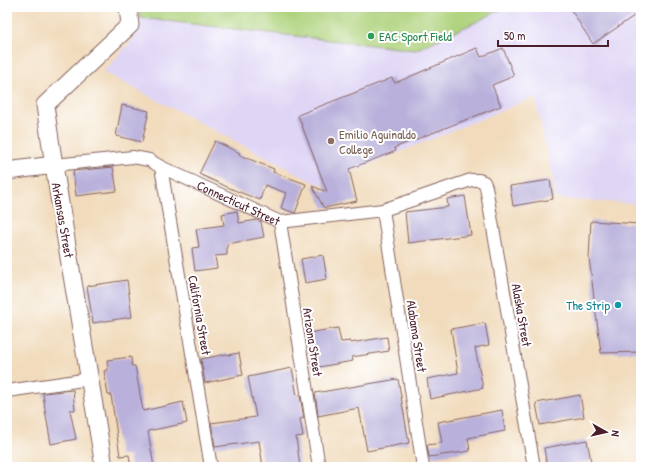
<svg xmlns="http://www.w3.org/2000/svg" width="648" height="474" viewBox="0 0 648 474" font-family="'Patrick Hand',sans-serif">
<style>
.built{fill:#dfd5f5}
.garden{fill:#afd37d;stroke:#7c7954}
.building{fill:#b9b1db}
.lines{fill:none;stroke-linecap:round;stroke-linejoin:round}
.street-casing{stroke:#84615e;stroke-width:14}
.secondary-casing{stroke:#84615e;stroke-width:19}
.street{stroke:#fff;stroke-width:12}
.secondary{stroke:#fff;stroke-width:17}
.leisure-dot{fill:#2e9e5b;stroke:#fff;stroke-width:1.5}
.education-dot{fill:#8d6e63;stroke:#fff;stroke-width:1.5}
.culture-dot{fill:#0f9aa8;stroke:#fff;stroke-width:1.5}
.labels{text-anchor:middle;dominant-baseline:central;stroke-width:4;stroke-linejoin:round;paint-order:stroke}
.leisure-label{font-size:13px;fill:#27864d;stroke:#fff;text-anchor:start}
.education-label{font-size:13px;fill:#785e54;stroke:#fff;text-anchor:start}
.street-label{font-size:13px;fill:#4a1f2b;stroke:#fff}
.culture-label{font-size:13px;fill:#0d838f;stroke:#fff;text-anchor:end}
</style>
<rect width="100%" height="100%" fill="#fff"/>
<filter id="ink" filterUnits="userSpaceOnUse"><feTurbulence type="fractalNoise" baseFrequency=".025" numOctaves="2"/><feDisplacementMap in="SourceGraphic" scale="8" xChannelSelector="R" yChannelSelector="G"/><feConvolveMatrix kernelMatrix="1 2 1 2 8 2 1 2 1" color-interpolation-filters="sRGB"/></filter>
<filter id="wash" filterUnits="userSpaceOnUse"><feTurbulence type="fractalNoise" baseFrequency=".012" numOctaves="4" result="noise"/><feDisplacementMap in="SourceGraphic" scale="16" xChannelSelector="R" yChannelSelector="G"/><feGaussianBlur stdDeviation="0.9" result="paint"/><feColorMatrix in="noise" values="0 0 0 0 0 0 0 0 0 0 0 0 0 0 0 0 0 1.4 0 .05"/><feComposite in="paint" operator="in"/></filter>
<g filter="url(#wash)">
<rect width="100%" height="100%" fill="#f1dbbc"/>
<!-- built -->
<path class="built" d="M139,7H641V204L557,199L535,97L319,185L103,72L134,38L141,18Z"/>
<!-- garden -->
<path class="garden" d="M139,7H505L476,22L415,50L141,18Z"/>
<g id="blocks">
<!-- building -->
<path class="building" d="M569,7H641V11L593,44Z
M477,48L481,57L503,48L514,76L492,85L501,106L394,148L396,151L349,169L357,201L324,208L312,186L327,192L298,115L392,78L395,83Z
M122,105L149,111L142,142L116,136Z
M215,141L240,153L239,155L274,169L273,172L306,184L295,213L281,208L286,193L265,185L260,200L234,190L199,174Z
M113,167L117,191L76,196L73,171Z
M550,180L553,199L513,206L510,186Z
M465,196L471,235L408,243L405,212L448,207L447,199Z
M237,211L239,223L257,220L261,222L264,237L227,244V255L215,256L217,268L195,271L192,248L199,247L196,229L224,225L222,214Z
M591,221L641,224V352L601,353L589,258Z
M323,255L327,279L305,283L301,259Z
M127,280L132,317L93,323L87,286Z
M485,323L489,345L475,348L483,388L430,399L427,379L458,373L451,329Z
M338,328L341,342L350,341V343L387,337L389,351L352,357L353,361L313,368L308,333Z
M239,353L243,375L205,383L201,359L227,354L228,355Z
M131,357L132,366H135L143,411L183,402L187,423L148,431L154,467H131L129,455L120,456L111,395H108L104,371L108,370L107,360Z
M292,368L297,396L300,395L304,418L300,419L303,436L296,437L300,467H263L259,441L215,447L211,423L256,417L248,377Z
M398,379L409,443L367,451L359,408L318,416L315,393Z
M73,390L75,410H70L76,439L51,444L45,410L43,393Z
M580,395L584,417L540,425L536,403Z
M502,410L505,431L468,438L470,451L429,457L427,445L442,443L438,422Z
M587,440L591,461L557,467H547L544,448Z"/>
</g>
</g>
<g filter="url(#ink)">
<use href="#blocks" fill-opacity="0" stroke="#84615e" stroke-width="1"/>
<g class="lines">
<!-- street casing -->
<g class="street-casing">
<g id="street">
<path id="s1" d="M54,165L133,157L149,160L161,167L280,222L383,210L471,180H479L484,182L486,187L534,467"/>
<path d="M161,167L211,467"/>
<path d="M383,210L423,467"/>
<path d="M280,222L319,467"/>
<path d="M7,391L90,379"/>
</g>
</g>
<!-- secondary casing -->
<g class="secondary-casing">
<path id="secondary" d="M7,171L54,165
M104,467C85,346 62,226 45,105L130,25L128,7"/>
</g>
<!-- street -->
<use href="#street" class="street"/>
<!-- secondary -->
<use href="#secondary" class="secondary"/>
</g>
</g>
<!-- markers -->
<circle class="leisure-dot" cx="371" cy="36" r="4"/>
<circle class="education-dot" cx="331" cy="141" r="4"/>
<circle class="culture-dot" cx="618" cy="305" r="4"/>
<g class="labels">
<!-- leisure labels -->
<g class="leisure-label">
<text x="379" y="36">EAC Sport Field</text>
</g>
<!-- education labels -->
<g class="education-label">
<text x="339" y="134">Emilio Aguinaldo<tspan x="339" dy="15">College</tspan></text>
</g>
<!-- street labels -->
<g class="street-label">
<text stroke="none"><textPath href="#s1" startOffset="195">Connecticut Street</textPath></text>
<text transform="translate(63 220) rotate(80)">Arkansas Street</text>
<text transform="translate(200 315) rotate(80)">California Street</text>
<text transform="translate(522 315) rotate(80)">Alaska Street</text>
<text transform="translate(417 336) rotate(81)">Alabama Street</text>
<text transform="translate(313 342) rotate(81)">Arizona Street</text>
</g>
<!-- culture labels -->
<g class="culture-label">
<text x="610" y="305">The Strip</text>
</g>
</g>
<!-- margin -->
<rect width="648" height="474" fill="none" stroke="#fff" stroke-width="24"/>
<!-- north arrow -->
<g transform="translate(606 432) rotate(98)" stroke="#ffffff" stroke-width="3" paint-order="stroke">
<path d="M0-3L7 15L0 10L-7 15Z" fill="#4a1f2b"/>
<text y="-6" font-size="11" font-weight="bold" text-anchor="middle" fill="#4a1f2b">N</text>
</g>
<!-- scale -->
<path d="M498 40v6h110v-6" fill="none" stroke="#4a1f2b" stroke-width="2"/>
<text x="504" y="40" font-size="12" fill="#4a1f2b" stroke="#ffffff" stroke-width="3" paint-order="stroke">50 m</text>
</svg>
